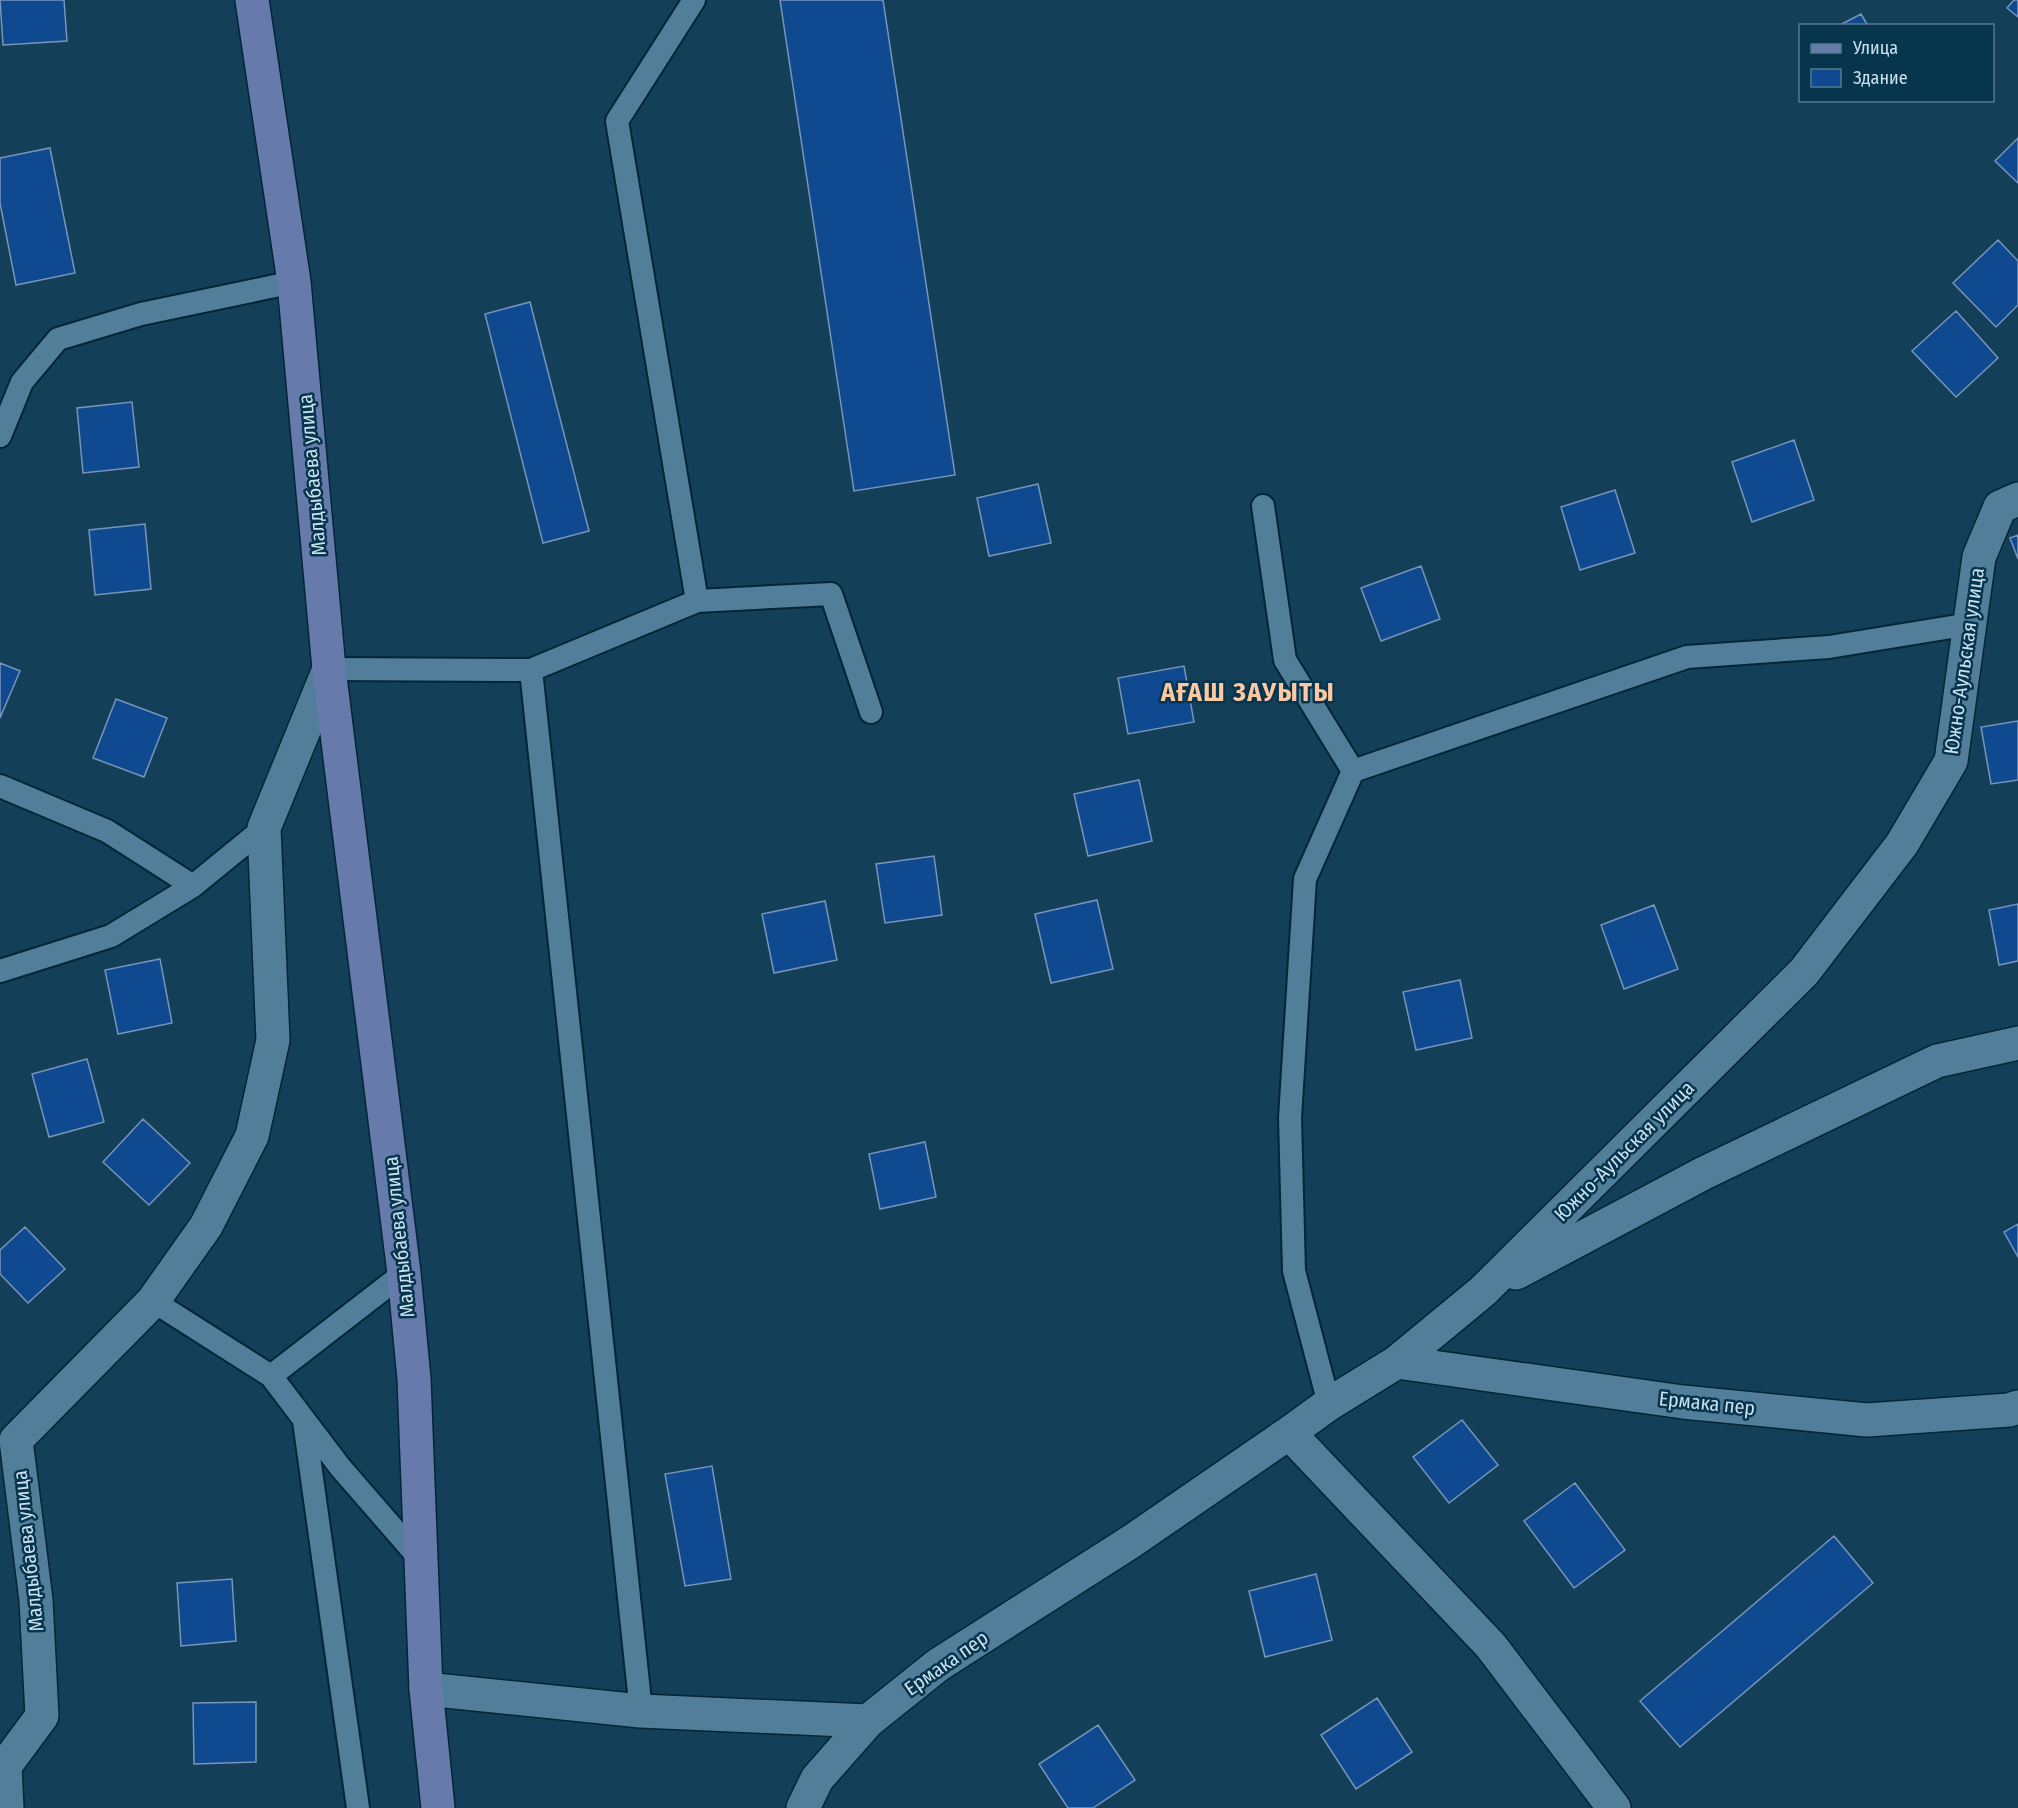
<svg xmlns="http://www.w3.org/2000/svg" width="2018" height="1808" viewBox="0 0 2018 1808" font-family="'Fira Sans Condensed',sans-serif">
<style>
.building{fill:#0f4a91;stroke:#7994b9;stroke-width:1.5}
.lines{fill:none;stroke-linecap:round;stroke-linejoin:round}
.lane-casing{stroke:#032637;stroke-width:26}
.street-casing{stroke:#032637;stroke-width:36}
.secondary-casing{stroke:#032637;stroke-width:36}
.lane{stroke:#527e99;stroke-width:22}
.street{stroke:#527e99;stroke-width:33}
.secondary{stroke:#667bac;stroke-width:33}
.labels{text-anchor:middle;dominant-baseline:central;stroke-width:5;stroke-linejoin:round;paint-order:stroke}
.street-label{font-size:20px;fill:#cae1f0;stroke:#06354d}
.district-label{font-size:26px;font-weight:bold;letter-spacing:1.5px;fill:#fec8a2;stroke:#06354d}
</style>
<rect width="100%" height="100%" fill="#134058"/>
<!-- building -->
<path class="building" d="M0,0H64L67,41L3,45Z
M780,0H883L955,475L854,491Z
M2014,0H2018V17L2007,8Z
M1861,14L1868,26H1838Z
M2018,138V183L1995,161Z
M50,148L75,273L16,285L0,203V158Z
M1998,240L2018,261V305L1996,327L1953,283Z
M530,302L589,531L543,543L485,314Z
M1956,311L1998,358L1956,397L1912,351Z
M132,402L139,467L83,473L77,408Z
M1794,440L1814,500L1752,522L1732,462Z
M1038,484L1051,543L989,556L977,498Z
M1615,490L1635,553L1580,570L1561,507Z
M145,524L151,589L95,595L89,530Z
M2018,535V559L2010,538Z
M1421,566L1440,619L1381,641L1361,588Z
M0,663L20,671L0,718Z
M1184,666L1194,722L1128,734L1118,678Z
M116,699L167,718L144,777L93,758Z
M2018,721V780L1991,784L1981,727Z
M1139,780L1152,841L1088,856L1074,794Z
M934,856L942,915L885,923L876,864Z
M1097,900L1113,969L1051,983L1035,914Z
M825,901L837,960L774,973L762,914Z
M2018,904V961L1999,965L1989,910Z
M1654,905L1678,969L1624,989L1601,925Z
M160,959L172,1023L118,1034L105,970Z
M1460,980L1472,1038L1416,1050L1403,992Z
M87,1059L104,1122L49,1137L32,1074Z
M143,1119L190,1163L149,1205L103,1162Z
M925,1142L936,1197L880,1209L869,1154Z
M2018,1224V1257L2004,1232Z
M25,1227L65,1269L28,1303L0,1274V1250Z
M1462,1420L1498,1465L1449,1503L1413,1457Z
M712,1466L731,1579L685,1586L665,1474Z
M1575,1483L1625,1550L1574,1588L1524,1521Z
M1834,1536L1873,1583L1680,1747L1640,1701Z
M1316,1574L1332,1640L1265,1657L1249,1591Z
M232,1579L236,1641L181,1646L177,1583Z
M1377,1698L1412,1752L1356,1789L1321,1735Z
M256,1702V1762L194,1764L193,1703Z
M1098,1725L1135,1780L1093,1808H1068L1039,1764Z"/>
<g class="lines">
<!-- lane casing -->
<g class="lane-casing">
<path id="lane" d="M694,0L617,121L697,601
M0,436L22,382L58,339L141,314L294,282
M1263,506L1285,660L1353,771L1305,879L1290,1118L1294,1271L1329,1404
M329,669L531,670L697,601L831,594L871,712
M531,670L641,1711
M1353,771L1687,657L1829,647L1970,624
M0,786L107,831L193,886
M0,971L111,936L193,886L264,828
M153,1301L271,1376L340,1467L419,1558
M271,1376L404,1273
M304,1421L358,1808"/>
</g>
<!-- street casing -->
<g class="street-casing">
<path id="street" d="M1516,1273L1704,1173L1937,1061L2018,1043
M1397,1362L1683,1402L1867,1420L2009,1410L2018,1407
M1289,1433L1491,1646L1614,1808
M426,1689L641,1711L868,1721L938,1665L1132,1541L1289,1433L1329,1404L1397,1362L1483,1291L1804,972L1902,844L1951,761L1979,557L2000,507L2018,499
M7,1808L5,1766L42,1716L36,1600L16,1440L153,1301L206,1226L252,1136L273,1040L264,828L329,669
M803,1808L817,1779L868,1721"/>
</g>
<!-- secondary casing -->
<g class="secondary-casing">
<path id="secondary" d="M252,0L294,282L329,669L404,1273L414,1379L426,1689L438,1808"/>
</g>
<!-- lane -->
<use href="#lane" class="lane"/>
<!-- street -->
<use href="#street" class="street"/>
<!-- secondary -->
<use href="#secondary" class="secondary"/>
</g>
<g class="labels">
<!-- street labels -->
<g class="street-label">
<text transform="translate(312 475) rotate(-95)">Малдыбаева улица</text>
<text transform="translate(1964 661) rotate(-82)">Южно-Аульская улица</text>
<text transform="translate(1624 1151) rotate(-45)">Южно-Аульская улица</text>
<text transform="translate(399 1237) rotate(-96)">Малдыбаева улица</text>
<text transform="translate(1707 1403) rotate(6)">Ермака пер</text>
<text transform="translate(28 1551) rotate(-96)">Малдыбаева улица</text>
<text transform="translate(946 1663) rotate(-35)">Ермака пер</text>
</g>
<!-- district labels -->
<g class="district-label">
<text x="1248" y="692">АҒАШ ЗАУЫТЫ</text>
</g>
</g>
<!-- legend -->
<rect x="1799" y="24" width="195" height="78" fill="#06354d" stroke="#547a8e" stroke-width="1.5"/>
<rect x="1811" y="44" width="30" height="9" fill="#667bac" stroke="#547a8e" stroke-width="1.5"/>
<text x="1853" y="54" font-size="18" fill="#cae1f0">Улица</text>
<rect x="1811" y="69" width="30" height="18" fill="#0f4a91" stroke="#547a8e" stroke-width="1.5"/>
<text x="1853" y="84" font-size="18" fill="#cae1f0">Здание</text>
</svg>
